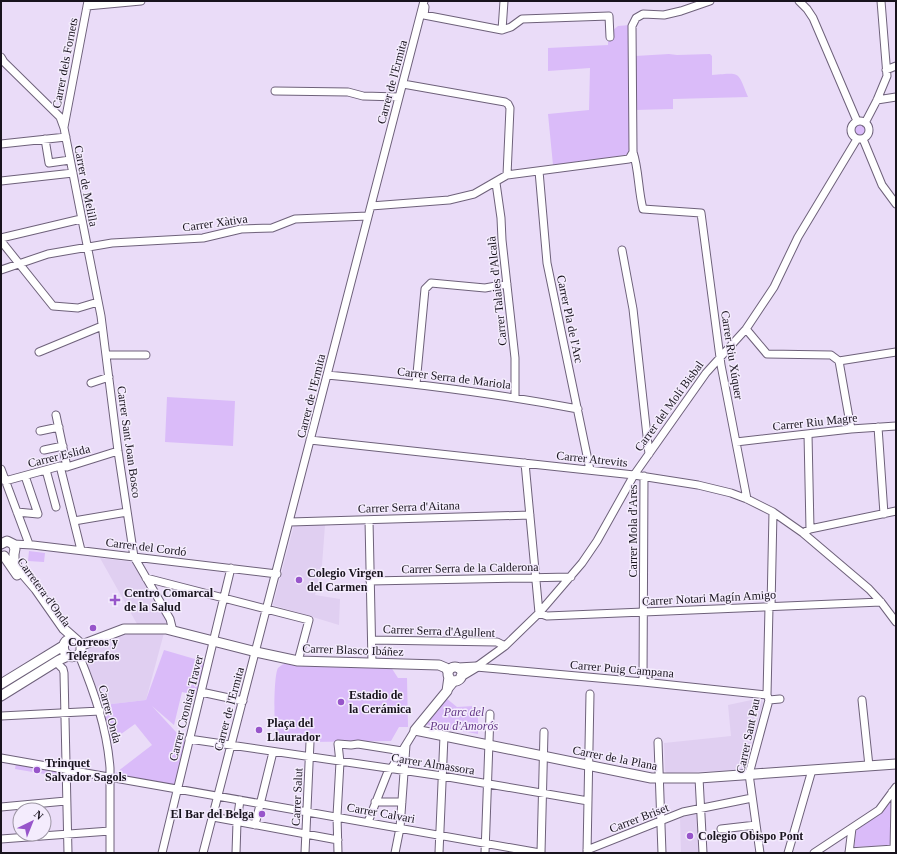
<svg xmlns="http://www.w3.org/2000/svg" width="897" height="854" viewBox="0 0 897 854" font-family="Georgia,serif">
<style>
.built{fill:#e0cff1}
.green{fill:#dabbf9}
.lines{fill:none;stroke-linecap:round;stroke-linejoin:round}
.minor-casing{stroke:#6e617a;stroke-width:9}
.major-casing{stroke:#6e617a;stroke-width:11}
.minor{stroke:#fff;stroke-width:7}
.major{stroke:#fff;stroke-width:9}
.poi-dot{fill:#9755ca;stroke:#f4ecfd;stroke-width:1.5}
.labels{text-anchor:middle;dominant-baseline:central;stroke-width:3;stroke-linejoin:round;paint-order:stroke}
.street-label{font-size:12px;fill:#18131d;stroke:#f4ecfd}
.poi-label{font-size:12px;font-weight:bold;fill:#18131d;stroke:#f4ecfd;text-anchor:start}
.park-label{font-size:12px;font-style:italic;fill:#643886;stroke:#f4ecfd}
</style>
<rect width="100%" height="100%" fill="#eadcf8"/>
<!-- built -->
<path class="built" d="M294,525H325L322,565L315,595L340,599L339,625L273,605Z
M100,558L133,562L168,620L164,625L137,624Z
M125,632L164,633L146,700L103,705L86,660V652L92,646Z
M756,699L762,700L763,703L744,768L741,770L667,773L665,771L664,743L731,736L728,705Z
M698,812L700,853H681L680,818Z"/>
<!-- green -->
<path class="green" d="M630,25L629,152L626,155L553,165L548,114L589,110L590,68L548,71V48L608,45V41L613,40L612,31L618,26Z
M669,54L677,55L710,54L712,56V75C741,73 737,70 748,97L673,99V109L635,110V56Z
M854 130a6 6 0 1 1 12 0a6 6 0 1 1-12 0Z
M167,397L235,401L233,446L165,442Z
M29,551L45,553L44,562L28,561Z
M164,650L205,662L196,695L182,692L174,725L152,706L188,745L175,786L113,775L152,745L135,724L110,742L103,705L146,700Z
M292,662L389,664L398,678H407L408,727H399L391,741L307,742C298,742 287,742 280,735C278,732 276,727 275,724C274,714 274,675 278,668C282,664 287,663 292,662Z
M446,698L457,707L474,706V711L478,712V734L424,724Z
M16,763L62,771V777L15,769Z
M893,798L891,845L854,847L856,829L882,813Z"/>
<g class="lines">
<!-- minor casing -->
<g class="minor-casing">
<path id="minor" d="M710,1L681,11L664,15L643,14L636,18L632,26L633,152C639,170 638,190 643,209L701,213L721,365L747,499
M799,1L807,9L813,18L857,121
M87,6L141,1
M425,7L424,15L502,30L511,27L522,19L609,16L610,37
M502,30L504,1
M1,57L4,62L60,117L64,128L101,316L118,451L134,557L137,562L170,619L173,631
M886,70L896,66
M403,84L505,102L508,104L510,108L507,175
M275,91L348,92L363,96L399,97
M877,100L896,97
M851 130a9 9 0 1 1 18 0a9 9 0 1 1-18 0Z
M865,123L877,100L887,76L881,1
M64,127L88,1
M45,139L49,163L70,160
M863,139L882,185L896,204
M1,144L66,137
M539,171L547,263L590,470
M1,181L73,173
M496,183L501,218L502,240L515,358V397
M371,206L449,200L474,194L507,175L629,159L633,152
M1,238L81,219
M1,241L53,306L78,308L98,302
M622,250L633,309L649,454
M1,270L48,254L112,243L203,238L241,229L272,228L295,219L368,216
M746,329L767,354L831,355L839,361L896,352
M39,352L102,326
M106,355H146
M839,361L851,429
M327,375C412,383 494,393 578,409
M91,383L109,377
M416,384L425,289L431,283L485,288L507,284
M56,415L67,467
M878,427L884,514
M40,431L59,427
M808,434L810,529
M310,440L634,475L698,485L731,493L747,499L773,512L803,533L869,589L881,602L896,622
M736,442L851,429L896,426
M44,450L63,446
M525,463L539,613L547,616L881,602
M60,466L81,550
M1,469L29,544
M46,470L56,507
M5,481L60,466L67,467L118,451
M17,512L38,514L25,476
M369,520L372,663
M74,521L127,512
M290,522L530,515
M803,533L810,529L896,511
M13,544L33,545L277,574
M146,578L309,620L298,661
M370,581L571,577
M771,607L773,512
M372,640L497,642L505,646
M79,655C94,692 107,728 110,768V853
M56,662L63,669L64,673L68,853
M476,667L505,646L539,613L582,563L597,541L634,475L706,373L746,329L774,287L798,237L857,139
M476,667L643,682L767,695
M643,682L644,476
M447,691L456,680
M201,692L243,701
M769,700L780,699
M862,700L869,766
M1,716L100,711
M189,739L442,776L588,801
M658,742L662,853
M1,758L540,853
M391,769L415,730
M699,778L703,853
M892,792L895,798L894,853
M375,802H402
M1,807L66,801
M213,817L338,840
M368,822L389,769
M255,825L273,752
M721,829L756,825
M1,839L110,831
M587,850L683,812L752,798
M849,852L894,849
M162,853L231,568
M203,853L424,1
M236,853L237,822L240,800
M305,853L310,742
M338,853L337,816L340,762L338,744L351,745L358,744L402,751
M395,853L400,828L406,745
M439,853L444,736
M485,853L490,714
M541,853L544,732
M587,853L590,694
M760,853L749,774L769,700L767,695L769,607
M788,853L812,770
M814,853L879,810L896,787
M849,853L852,828"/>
</g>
<!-- major casing -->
<g class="major-casing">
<path id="major" d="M1,544L7,541L13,544L15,549L14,554V560L18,568L36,589L64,629L81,644V652C76,658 70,658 65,653C61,645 65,639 74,638
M4,556L17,575
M82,645L124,629H166L256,652L298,661L439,665L446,668L448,672
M448 674a7 7 0 1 1 14 0a7 7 0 1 1-14 0Z
M458,668L476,667L461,676
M449,677L447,691L415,730L651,778H699L896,764
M1,684L63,646
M1,696L59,660L68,656"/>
</g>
<!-- minor -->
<use href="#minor" class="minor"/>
<!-- major -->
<use href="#major" class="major"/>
</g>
<!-- markers -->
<g class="poi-dot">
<circle cx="299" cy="580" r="4"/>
<path d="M113 594h4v4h4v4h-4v4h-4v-4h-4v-4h4z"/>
<circle cx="93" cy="628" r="4"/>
<circle cx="341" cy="702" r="4"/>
<circle cx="259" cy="730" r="4"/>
<circle cx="37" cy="770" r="4"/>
<circle cx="262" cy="814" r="4"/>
<circle cx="690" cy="836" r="4"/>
</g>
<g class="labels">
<!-- street labels -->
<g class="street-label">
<text transform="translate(65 63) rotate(-79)">Carrer dels Fornets</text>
<text transform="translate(392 82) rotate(-75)">Carrer de l'Ermita</text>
<text transform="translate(86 186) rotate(79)">Carrer de Melilla</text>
<text transform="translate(215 223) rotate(-8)">Carrer Xàtiva</text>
<text transform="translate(497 291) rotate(-96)">Carrer Talaies d'Alcalà</text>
<text transform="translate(570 319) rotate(78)">Carrer Pla de l'Arc</text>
<text transform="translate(732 355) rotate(81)">Carrer Riu Xúquer</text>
<text transform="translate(454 378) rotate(7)">Carrer Serra de Mariola</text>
<text transform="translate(311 396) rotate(-76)">Carrer de l'Ermita</text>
<text transform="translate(669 406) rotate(-54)">Carrer del Molí Bisbal</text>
<text transform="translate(815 422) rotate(-6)">Carrer Riu Magre</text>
<text transform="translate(129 442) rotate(82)">Carrer Sant Joan Bosco</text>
<text transform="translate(59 456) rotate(-14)">Carrer Eslida</text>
<text transform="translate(592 459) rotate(6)">Carrer Atrevits</text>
<text transform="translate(409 507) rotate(-2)">Carrer Serra d'Aitana</text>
<text transform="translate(633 531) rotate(-90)">Carrer Mola d'Ares</text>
<text transform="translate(146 547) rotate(7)">Carrer del Cordó</text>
<text transform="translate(470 568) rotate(-1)">Carrer Serra de la Calderona</text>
<text transform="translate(44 592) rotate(54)">Carretera d'Onda</text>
<text transform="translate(709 598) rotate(-3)">Carrer Notari Magín Amigo</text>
<text transform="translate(439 631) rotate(2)">Carrer Serra d'Agullent</text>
<text transform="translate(353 650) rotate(2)">Carrer Blasco Ibáñez</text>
<text transform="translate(622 669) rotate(5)">Carrer Puig Campana</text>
<text transform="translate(186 708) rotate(-76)">Carrer Cronista Traver</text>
<text transform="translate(229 709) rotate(-75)">Carrer de l'Ermita</text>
<text transform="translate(110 714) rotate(75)">Carrer Onda</text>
<text transform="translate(748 736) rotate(-78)">Carrer Sant Pau</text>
<text transform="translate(615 758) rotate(11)">Carrer de la Plana</text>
<text transform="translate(433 764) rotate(9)">Carrer Almassora</text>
<text transform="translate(297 797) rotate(-87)">Carrer Salut</text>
<text transform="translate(381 813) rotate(10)">Carrer Calvari</text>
<text transform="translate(639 818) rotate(-21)">Carrer Briset</text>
</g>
<!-- poi labels -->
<g class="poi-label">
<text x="307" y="573">Colegio Virgen<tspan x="307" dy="14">del Carmen</tspan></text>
<text x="124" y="593">Centro Comarcal<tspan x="124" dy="14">de la Salud</tspan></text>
<text x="93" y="642" text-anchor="middle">Correos y<tspan x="93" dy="14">Telégrafos</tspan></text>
<text x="349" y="695">Estadio de<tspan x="349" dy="14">la Cerámica</tspan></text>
<text x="267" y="723">Plaça del<tspan x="267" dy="14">Llaurador</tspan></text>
<text x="45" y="763">Trinquet<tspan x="45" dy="14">Salvador Sagols</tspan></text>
<text x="254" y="814" text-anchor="end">El Bar del Belga</text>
<text x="698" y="836">Colegio Obispo Pont</text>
</g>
<!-- park labels -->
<g class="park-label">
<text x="464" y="712">Parc del<tspan x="464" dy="14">Pou d'Amorós</tspan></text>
</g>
</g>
<!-- border -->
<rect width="897" height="854" fill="none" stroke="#18131d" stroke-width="4"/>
<!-- north arrow -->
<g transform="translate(32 822) rotate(43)"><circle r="19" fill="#f4ecfd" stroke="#9c95a3"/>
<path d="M0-3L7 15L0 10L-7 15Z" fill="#9755ca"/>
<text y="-6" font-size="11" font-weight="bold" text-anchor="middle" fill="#18131d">N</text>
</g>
</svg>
